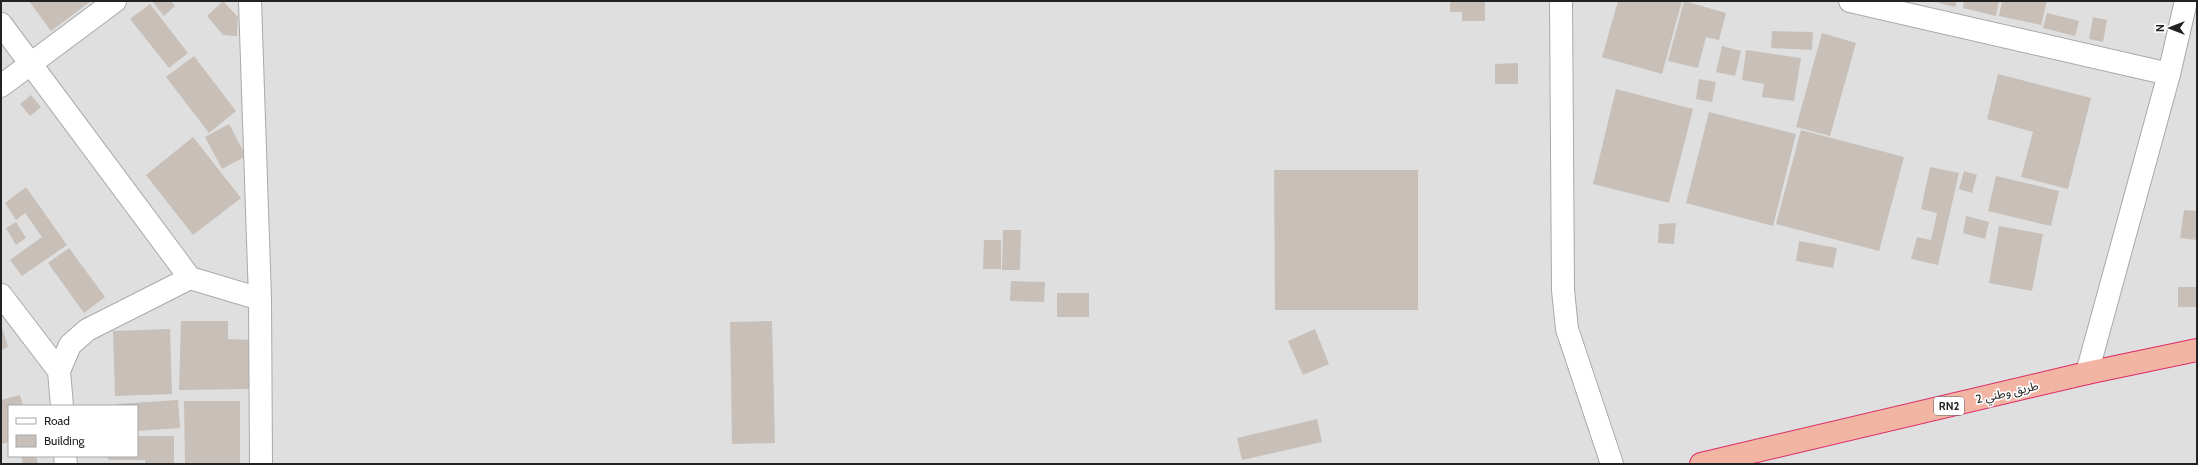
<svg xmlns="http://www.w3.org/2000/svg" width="2198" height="465" viewBox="0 0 2198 465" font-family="Cabin,'Noto Sans Arabic',sans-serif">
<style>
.residential{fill:#e0dfdf;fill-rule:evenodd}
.building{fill:#c7bfb8}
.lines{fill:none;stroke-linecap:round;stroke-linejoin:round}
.minor-casing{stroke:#a9a9a9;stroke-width:24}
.tertiary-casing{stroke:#a9a9a9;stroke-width:24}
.trunk-casing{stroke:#dc2a67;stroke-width:24}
.minor{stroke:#fff;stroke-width:22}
.tertiary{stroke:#fff;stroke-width:22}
.trunk{stroke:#f2b4a3;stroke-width:22}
.labels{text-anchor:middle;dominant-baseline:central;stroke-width:3.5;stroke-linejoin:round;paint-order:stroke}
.shield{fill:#fff;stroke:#646464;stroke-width:1}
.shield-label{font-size:11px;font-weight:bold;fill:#222}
.street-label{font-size:12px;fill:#222;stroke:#fff}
</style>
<rect width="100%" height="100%" fill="#f2efe9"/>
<!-- residential -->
<path class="residential" d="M1,1H2197V464H1ZM9,406H137V456H9Z"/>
<!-- building -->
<path class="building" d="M29,1H91L51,31Z
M152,1H171L175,6L164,16Z
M223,1L238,17L237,36L223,35L207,16Z
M1450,1H1485V21H1462V12H1450Z
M1618,1H1682L1662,74L1602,57Z
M1684,1L1726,13L1719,40L1706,37L1698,68L1668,61Z
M1931,1H1957L1955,7Z
M1964,1H1999L1996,16L1963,8Z
M2002,1H2047L2041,25L1999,16Z
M150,4L188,53L169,68L130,19Z
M2047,13L2079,21L2075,36L2043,28Z
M2093,17L2107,20L2103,42L2089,39Z
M1772,31L1813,32L1812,50L1771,48Z
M1822,33L1856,43L1830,136L1796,127Z
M1722,46L1741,51L1735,76L1716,72Z
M1746,50L1801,58L1794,101L1762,97L1764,84L1742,80Z
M194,56L236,111L209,133L166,77Z
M1518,63V84H1495V64Z
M1998,74L2091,98L2068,189L2021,177L2033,132L1987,119Z
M1699,79L1716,82L1712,102L1696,99Z
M1616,89L1693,109L1669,203L1593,184Z
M31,95L41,107L30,116L20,104Z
M1709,112L1796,134L1773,226L1686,203Z
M229,124L246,156L222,169L205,137Z
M1801,130L1904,157L1879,251L1776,224Z
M193,137L241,198L193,235L146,175Z
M1930,167L1959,173L1938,265L1911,259L1917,237L1931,240L1937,213L1921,209Z
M1274,170H1418V310H1275Z
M1964,171L1977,175L1972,193L1959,189Z
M1996,176L2059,191L2051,226L1988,211Z
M26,187L67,245L22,276L10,260L42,237L25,213L16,220L5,203Z
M2184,210L2197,211V240L2180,238Z
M1966,216L1989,222L1985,239L1963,233Z
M16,222L26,238L16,245L6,228Z
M1676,223L1674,244L1658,243L1659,224Z
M1999,226L2043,234L2032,291L1989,283Z
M1003,230H1021L1020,270H1002Z
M984,240H1001V269H983Z
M1799,241L1837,248L1833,268L1796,261Z
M69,248L105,297L84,313L48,263Z
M1011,281L1045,282L1044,302L1010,301Z
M2178,287H2197V307H2178Z
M1057,293H1089V317H1057Z
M181,321H228V339L251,340L249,389L179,390Z
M772,321L775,443L732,444L730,322Z
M1,324L8,347L1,350Z
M170,329L172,394L115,396L113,331Z
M1315,329L1329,364L1303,375L1288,341Z
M20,395L23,406H9V442L1,444V400Z
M178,400L180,428L137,431V406H117V404Z
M184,401H240V464H185Z
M1317,419L1322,442L1242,460L1237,438Z
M137,436H174V464H145V460H108V456H137Z
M21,456H36L38,464H23Z"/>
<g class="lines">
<!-- minor casing -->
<g class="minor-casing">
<path id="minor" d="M250,1L260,299L261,464
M1561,1L1563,290L1567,329L1612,464
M1850,1L2169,74
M1,24L190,278L260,299
M1,86L115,1
M1,295L59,371
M62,406L59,371L70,345L87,330L190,278
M65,456L66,464"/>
</g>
<!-- tertiary casing -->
<g class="tertiary-casing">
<path id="tertiary" d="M2087,373L2169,74L2186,1"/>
</g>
<!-- trunk casing -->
<g class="trunk-casing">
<path id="trunk" d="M1701,464L2087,373L2197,350"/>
</g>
<!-- minor -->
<use href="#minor" class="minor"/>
<!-- tertiary -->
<use href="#tertiary" class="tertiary"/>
<!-- trunk -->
<use href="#trunk" class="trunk"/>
</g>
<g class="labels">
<!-- shield labels -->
<rect class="shield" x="1934" y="397" width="30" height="18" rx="3"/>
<g class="shield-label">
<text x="1949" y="406">RN2</text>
</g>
<!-- street labels -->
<g class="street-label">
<text transform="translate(2007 392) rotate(-13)">طريق وطني 2</text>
</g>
</g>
<!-- border -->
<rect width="2198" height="465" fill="none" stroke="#222222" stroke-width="4"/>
<!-- legend -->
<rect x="8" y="405" width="130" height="52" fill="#ffffff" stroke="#a7a7a7"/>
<rect x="16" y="418" width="20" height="6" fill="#ffffff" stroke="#a7a7a7"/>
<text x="44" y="425" font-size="12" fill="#222222">Road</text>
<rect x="16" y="435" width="20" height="12" fill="#c7bfb8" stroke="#a7a7a7"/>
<text x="44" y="445" font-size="12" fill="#222222">Building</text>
<!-- north arrow -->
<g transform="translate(2170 28) rotate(270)" stroke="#ffffff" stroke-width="3" paint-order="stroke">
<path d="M0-3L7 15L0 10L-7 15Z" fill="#222222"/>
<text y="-6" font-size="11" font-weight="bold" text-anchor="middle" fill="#222222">N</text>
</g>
</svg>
